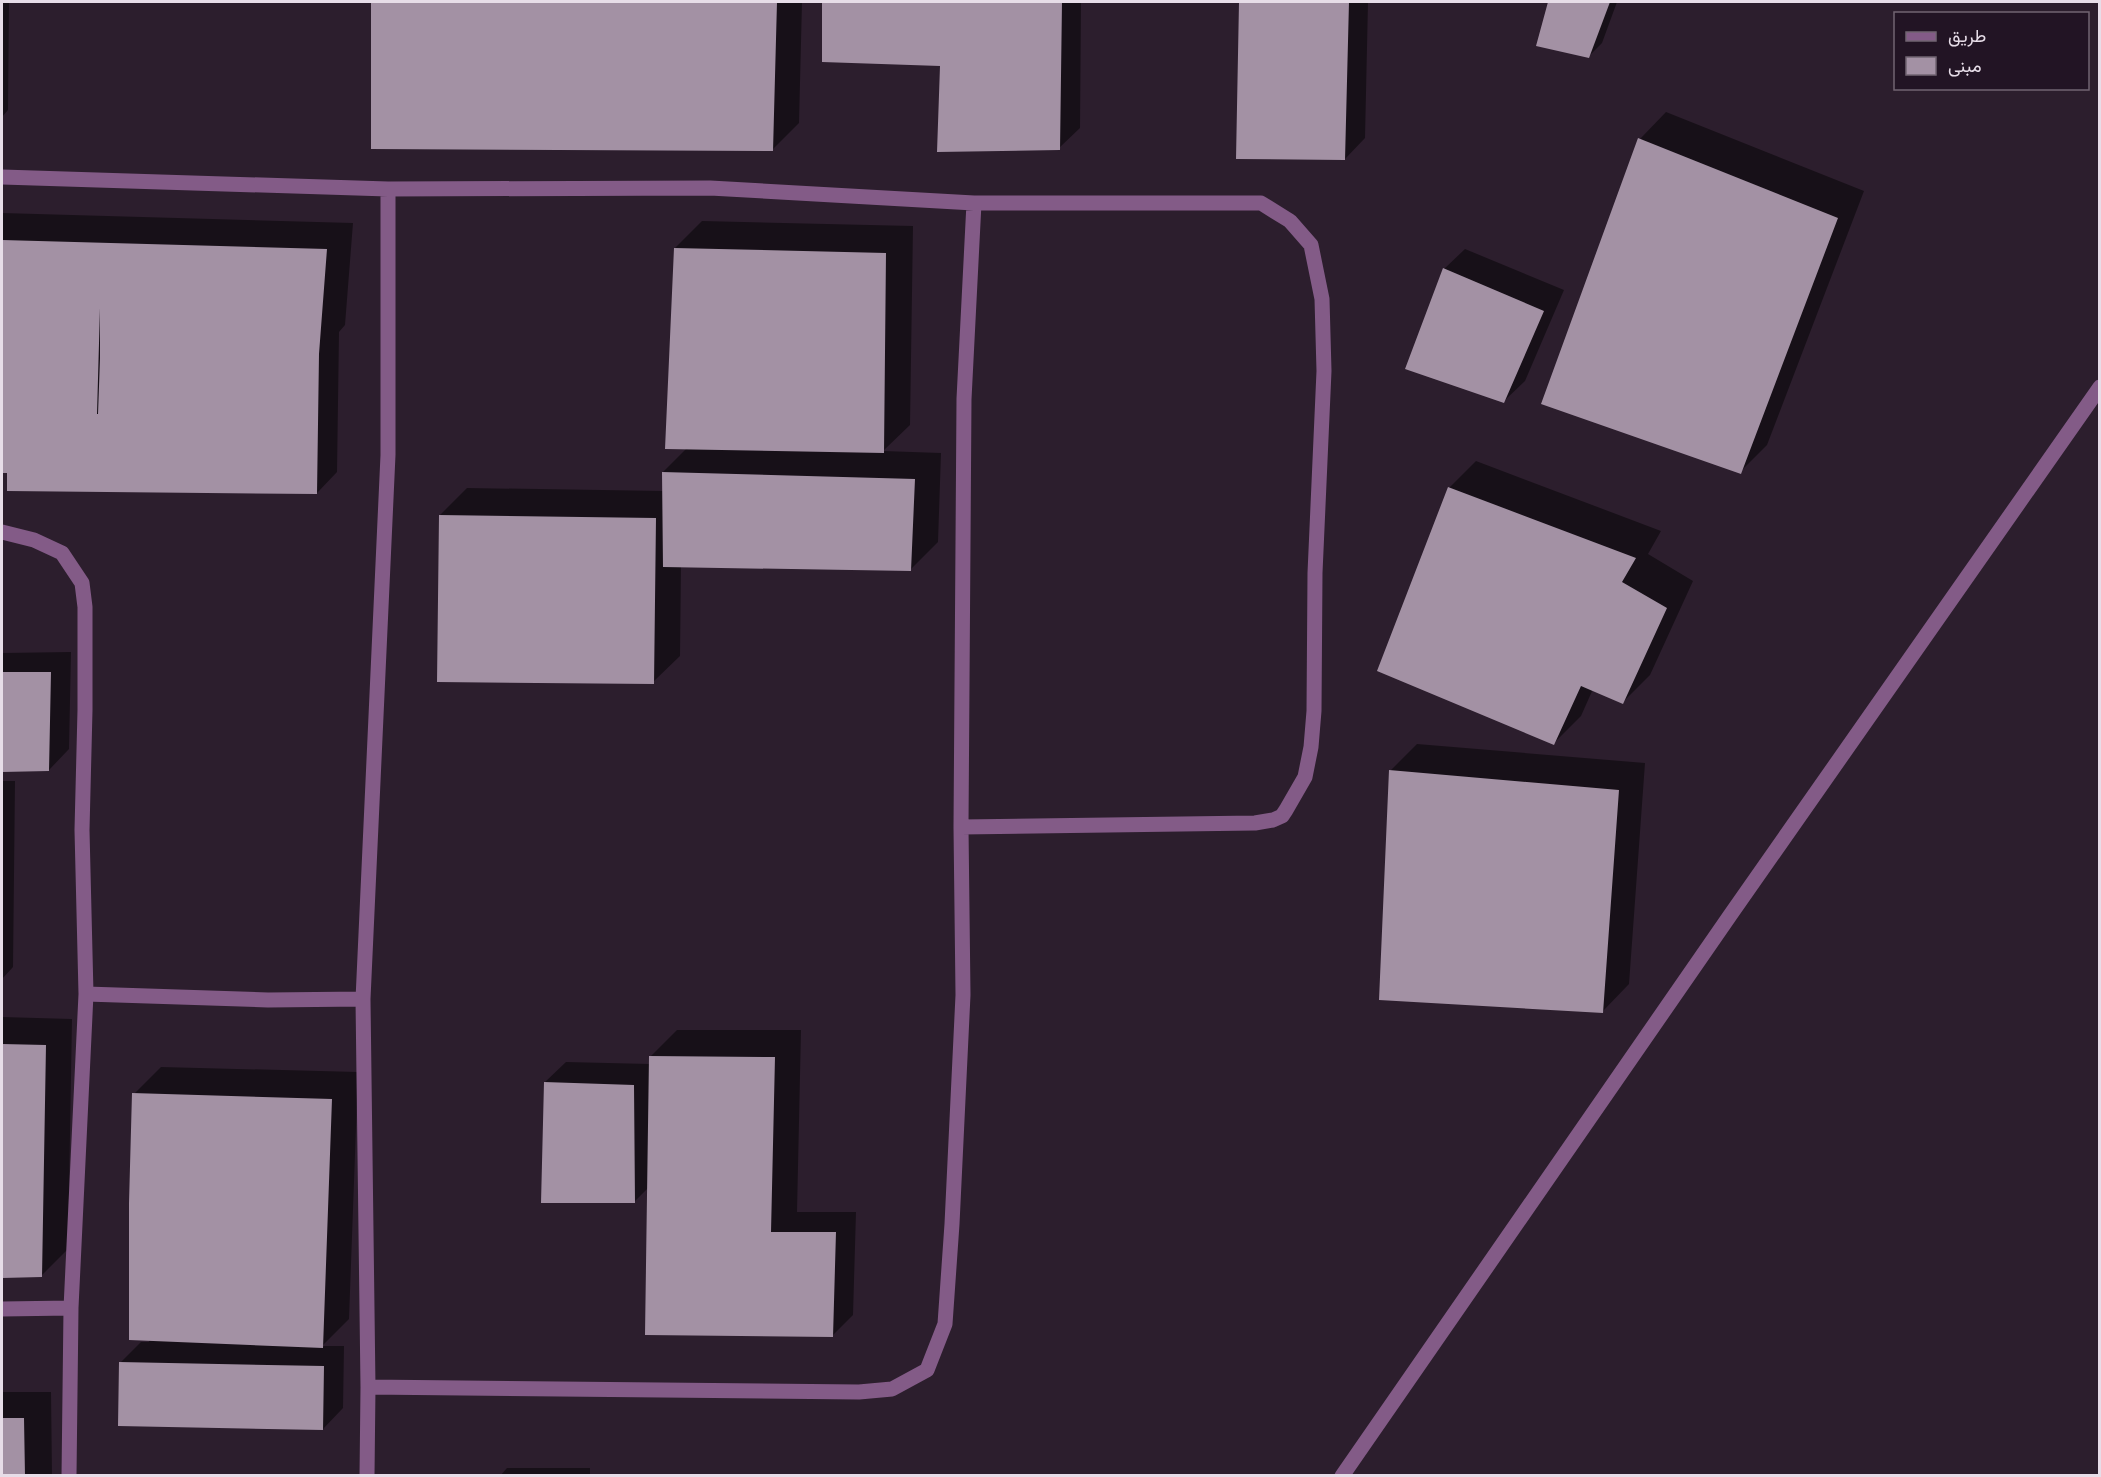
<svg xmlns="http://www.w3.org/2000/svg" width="2101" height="1477" viewBox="0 0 2101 1477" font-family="'Open Sans',Vazirmatn,sans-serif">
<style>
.shadow{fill:#0007}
.building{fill:#a391a4;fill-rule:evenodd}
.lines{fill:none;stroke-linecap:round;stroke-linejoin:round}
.minor{stroke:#835b87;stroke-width:15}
</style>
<rect width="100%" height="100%" fill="#2c1e2d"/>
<!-- shadow -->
<path class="shadow" d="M2,2H9L8,110L2,117Z
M373,2H802L799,123L772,150L372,148Z
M824,2H1081L1080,128L1059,148L942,65L824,61Z
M1241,2H1368L1365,138L1345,159L1237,157Z
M1550,2H1617L1602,43L1588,57L1538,45Z
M1666,112L1864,191L1767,445L1740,472L1640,139Z
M2,213L353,223L345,325L339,332L337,472L317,493L2,472Z
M702,221L913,226L910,425L883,451L941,453L938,542L911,569L681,565L680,656L653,682L440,515L467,488L664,491L663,472L687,448L675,248Z
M1465,249L1564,290L1525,381L1504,401L1444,269Z
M1476,461L1661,531L1648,554L1693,581L1650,675L1623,702L1593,689L1581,716L1554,743L1449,488Z
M71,652L69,749L49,770L2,771V653Z
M1417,744L1645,763L1629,984L1603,1011L1390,771Z
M2,781H15L13,967L2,979Z
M2,1017L72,1019L68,1249L41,1276H2Z
M677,1030H801L797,1212H856L853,1315L833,1335L649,1187L634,1202L545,1082L566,1062L650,1064V1057Z
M161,1067L358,1072L349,1319L322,1346H344L343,1408L323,1429L120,1363L141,1342H149L134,1094Z
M2,1392H51L52,1476H2Z
M507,1468H590V1476H500Z"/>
<!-- building -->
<path class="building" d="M371,2H777L773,151L371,149Z
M822,2H1062L1060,150L937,152L940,66L822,62Z
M1239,2H1349L1345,160L1236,159Z
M1548,2H1610L1589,58L1536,46Z
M1638,138L1838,218L1741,474L1541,404Z
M2,240L327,249L319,354L317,494L7,491V473H2ZM100,308V358L98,414H97Z
M674,248L886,253L884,453L665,449Z
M1443,268L1544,311L1504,403L1405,369Z
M662,472L915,479L911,571L663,567Z
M1448,487L1636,558L1622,582L1667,608L1623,704L1581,686L1554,745L1377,671Z
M439,515L656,518L654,684L437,682Z
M2,672H51L49,771L2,772Z
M1389,770L1619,790L1603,1013L1379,1000Z
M2,1044L46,1045L42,1277L2,1278Z
M649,1056L775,1057L771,1232H836L833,1337L645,1335Z
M544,1082L634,1085L635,1203H541Z
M132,1093L332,1099L323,1348L129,1340V1203Z
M119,1362L324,1366L323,1430L118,1426Z
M2,1418H24L25,1476H2Z"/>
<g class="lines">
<!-- minor -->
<path class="minor" d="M2,177L388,189L710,188L974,203H1261L1290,221L1311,245L1322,299L1324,371L1315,573L1314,711L1311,747L1305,777L1286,810L1282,816L1273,820L1255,823L961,827
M2,532L34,540L62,553L82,583L85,607V710L82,830L86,994L71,1308L69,1476
M86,994L268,1000L363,999
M2,1309L71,1308
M368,1387L859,1392L892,1389L927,1370L945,1324L952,1224L963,995L961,827L964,399L974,203
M367,1476L368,1387L363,999L388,455V189
M1342,1476L1731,914L2100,387"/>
</g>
<!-- border -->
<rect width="2101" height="1477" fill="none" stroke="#e7dde8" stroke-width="6"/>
<!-- legend -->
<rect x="1894" y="12" width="195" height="78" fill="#221424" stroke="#716472" stroke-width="1.5"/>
<rect x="1906" y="32" width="30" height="9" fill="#835b87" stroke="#716472" stroke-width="1.5"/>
<text x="1948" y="42" font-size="18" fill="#e7dde8">طريق</text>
<rect x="1906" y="57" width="30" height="18" fill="#a391a4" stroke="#716472" stroke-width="1.5"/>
<text x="1948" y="72" font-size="18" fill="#e7dde8">مبنى</text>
</svg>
